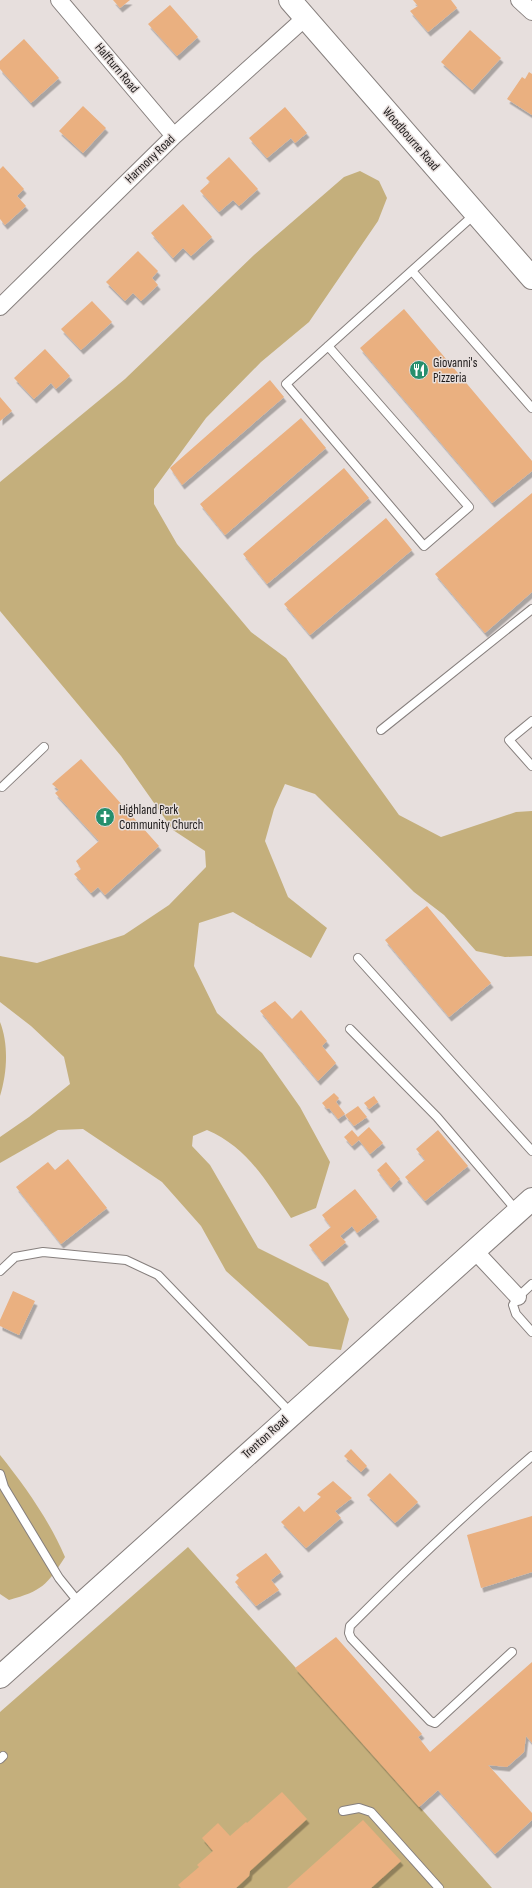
<svg xmlns="http://www.w3.org/2000/svg" width="532" height="1888" viewBox="0 0 532 1888" font-family="'Sofia Sans Condensed',sans-serif">
<style>
.green{fill:#c4af7c}
.building{fill:#eab080;filter:url(#shadow)}
.lines{fill:none;stroke-linecap:round;stroke-linejoin:round}
.lane-casing{stroke:#867f7d;stroke-width:10}
.street-casing{stroke:#867f7d;stroke-width:18}
.secondary-casing{stroke:#867f7d;stroke-width:24}
.lane{stroke:#fff;stroke-width:8}
.street{stroke:#fff;stroke-width:16}
.secondary{stroke:#fff;stroke-width:22}
.labels{text-anchor:middle;dominant-baseline:central;stroke-width:3;stroke-linejoin:round;paint-order:stroke}
.street-label{font-size:13px;fill:#1d1a1a;stroke:#e7dfdd}
.poi-label{font-size:13px;fill:#1d1a1a;stroke:#e7dfdd;text-anchor:start}
</style>
<defs>
<filter id="shadow"><feDropShadow dx="2.5" dy="4.5" stdDeviation="0" flood-color="#0004"/></filter>
</defs>
<rect width="100%" height="100%" fill="#e7dfdd"/>
<!-- green -->
<path class="green" d="M360,171L379,181L387,198L378,221L309,322L261,362L206,418L154,489V504L177,544L251,632L286,658L399,815L441,837L516,812L532,811V956L505,957L476,951L444,915L414,892L315,794L285,784L274,809L265,841L288,897L327,928L311,958L233,912L199,923L194,966L217,1013L262,1053L300,1107L330,1162L316,1208L291,1218C267,1183 249,1148 207,1130L193,1136L192,1146L210,1165L258,1248L328,1283L349,1319L341,1350L309,1346L226,1271L201,1226L162,1182L83,1129L58,1130L0,1163V1137L29,1117L70,1084L64,1057L31,1026L0,1002V956L37,963L124,935L169,905L206,867L205,851L173,830L121,756L0,611V482L125,379L254,255L344,177Z
M0,1022C9,1045 7,1073 0,1096Z
M0,1455C25,1486 49,1520 65,1557C47,1585 42,1591 9,1600L0,1594Z
M188,1547L492,1888H0V1712Z"/>
<!-- building -->
<path class="building" d="M113,0H130L120,8Z
M413,0H451L457,8L428,32L410,11L418,6Z
M170,5L198,37L177,56L148,24Z
M470,30L501,58L472,90L441,62Z
M24,39L59,78L31,103L0,69V61Z
M529,72L532,74V115L507,99L522,77L525,79Z
M83,106L106,128L83,153L59,131Z
M285,107L307,133L295,143L291,138L267,158L249,138Z
M229,157L258,189L239,206L233,200L219,212L200,191L210,182L206,178Z
M3,166L24,189L17,196L26,206L5,225L0,219V169Z
M183,204L212,237L191,256L183,248L173,258L151,233Z
M138,251L158,271L152,278L158,285L141,301L133,293L125,301L106,282Z
M92,301L112,322L81,350L61,329Z
M404,309L532,461V471L492,503L360,348Z
M45,349L70,376L56,389L51,383L34,399L14,378Z
M270,380L284,397L182,485L170,468Z
M0,397L12,411L0,421Z
M301,418L326,448L225,535L200,504Z
M344,468L369,498L267,584L243,554Z
M532,493V592L485,633L435,574Z
M386,518L412,550L310,635L284,604Z
M81,759L159,846L105,895L98,887L91,893L74,874L81,869L76,861L99,841L55,793L59,790L52,784Z
M427,906L491,983L449,1017L385,940Z
M275,1001L292,1019L301,1010L327,1041L322,1046L336,1063L318,1081L260,1011Z
M334,1093L339,1098L336,1102L345,1114L338,1119L329,1108L327,1109L322,1103Z
M374,1096L378,1102L369,1109L364,1103Z
M358,1106L367,1117L354,1126L345,1115Z
M369,1127L383,1143L370,1154L359,1140L352,1146L344,1137L352,1130L358,1137Z
M438,1130L468,1166L425,1201L405,1177L425,1160L416,1149Z
M68,1159L107,1208L61,1244L16,1187L48,1162L55,1170Z
M386,1162L400,1179L391,1188L377,1170Z
M355,1189L377,1217L357,1233L352,1226L340,1236L346,1242L322,1262L309,1245L331,1227L322,1215Z
M13,1291L35,1301L19,1335L0,1326V1320Z
M351,1449L367,1466L361,1472L344,1456Z
M390,1473L418,1502L395,1523L367,1495Z
M333,1481L352,1498L335,1511L341,1518L306,1548L281,1522L299,1506L304,1512L321,1497L317,1494Z
M532,1516V1572L481,1588L467,1535Z
M266,1553L281,1572L271,1580L279,1590L256,1606L235,1582L239,1578L236,1575Z
M336,1637L422,1734L418,1737L430,1752L532,1662V1743L526,1736L524,1752L507,1767L488,1765L532,1813V1820L495,1854L438,1790L419,1807L295,1668Z
M282,1792L307,1819L250,1871L249,1876L236,1888H181L178,1885L199,1867L197,1865L213,1851L202,1838L218,1823L230,1836L246,1822L247,1823Z
M363,1820L401,1861L371,1888H287Z"/>
<g class="lines">
<!-- lane casing -->
<g class="lane-casing">
<path id="lane" d="M412,271L532,408
M328,346L469,507L424,546L286,384C349,327 412,270 475,214
M532,721L509,740L532,766
M381,730L532,609
M2,787L44,747
M358,958L532,1151
M350,1029L437,1117L517,1211
M0,1271L15,1257L43,1252L126,1260L158,1275L291,1413
M532,1284L518,1297L513,1305L516,1314L532,1332
M0,1474L4,1487L59,1578L80,1604
M512,1652L435,1723L430,1721L351,1638L349,1633L350,1626C409,1567 469,1510 532,1456
M0,1759L3,1756
M343,1811L359,1808L371,1812L439,1888"/>
</g>
<!-- street casing -->
<g class="street-casing">
<path id="street" d="M59,0L174,136
M519,0L532,12
M0,307L174,136L305,18
M474,1250L518,1297"/>
</g>
<!-- secondary casing -->
<g class="secondary-casing">
<path id="secondary" d="M290,0L532,278
M0,1677L532,1199"/>
</g>
<!-- lane -->
<use href="#lane" class="lane"/>
<!-- street -->
<use href="#street" class="street"/>
<!-- secondary -->
<use href="#secondary" class="secondary"/>
</g>
<!-- icons -->
<defs>
<g id="restaurant-disc" transform="scale(1)"><circle r="9.5" fill="#268f6d" stroke="#e7dfdd"/><path d="M-5-6h1v4h1v-4h1v4h1v-4h1v5L-1.5 .5V6h-2V.5L-5-1ZM5-6V6H3V1.5H1.5Q1.5-4 5-6Z" fill="#fff"/></g>
<g id="church-disc" transform="scale(1)"><circle r="9.5" fill="#268f6d" stroke="#e7dfdd"/><path d="M-1.2-6h2.4v3.5h3.3v2.4h-3.3V6h-2.4V-.1h-3.3v-2.4h3.3Z" fill="#fff"/></g>
</defs>
<g fill-rule="evenodd">
<use href="#restaurant-disc" x="419" y="370"/>
<use href="#church-disc" x="105" y="817"/>
</g>
<g class="labels">
<!-- street labels -->
<g class="street-label">
<text transform="translate(117 68) rotate(50)">Halfturn Road</text>
<text transform="translate(411 139) rotate(49)">Woodbourne Road</text>
<text transform="translate(150 159) rotate(-44)">Harmony Road</text>
<text transform="translate(265 1437) rotate(-42)">Trenton Road</text>
</g>
<!-- poi labels -->
<g class="poi-label">
<text x="433" y="363">Giovanni's<tspan x="433" dy="15">Pizzeria</tspan></text>
<text x="119" y="810">Highland Park<tspan x="119" dy="15">Community Church</tspan></text>
</g>
</g>
</svg>
